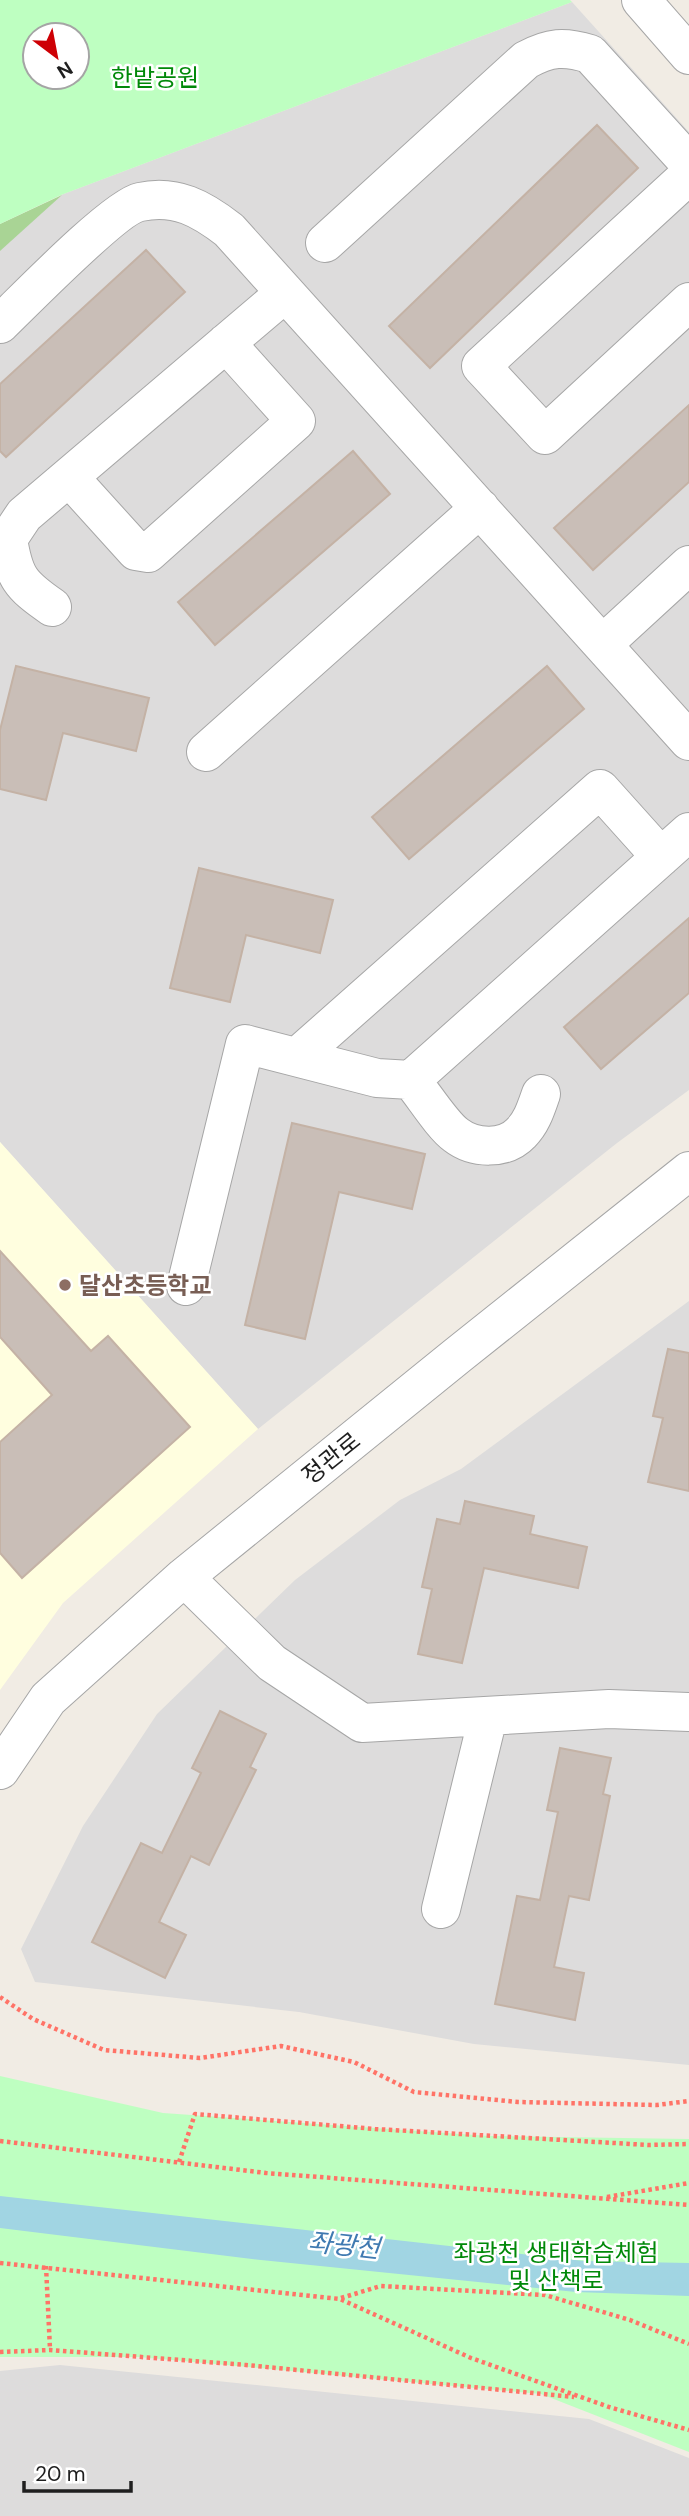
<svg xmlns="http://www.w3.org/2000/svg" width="689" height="2516" viewBox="0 0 689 2516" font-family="'DM Sans','Noto Sans KR',sans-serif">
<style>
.residential{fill:#dddcdc}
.education{fill:#fffedf}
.forest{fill:#a9d495}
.park{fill:#beffc1;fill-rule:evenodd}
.water{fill:#a1d5e3}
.building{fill:#c9beb7;stroke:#c4b2a5;stroke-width:2}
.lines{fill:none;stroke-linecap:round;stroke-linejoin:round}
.minor-casing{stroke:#a6a6a6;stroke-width:40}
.path{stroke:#ff7367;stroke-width:4.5;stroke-dasharray:3.5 3.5;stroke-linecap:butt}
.minor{stroke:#fff;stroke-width:38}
.education-dot{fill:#8d6e63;stroke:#fff;stroke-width:2.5}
.labels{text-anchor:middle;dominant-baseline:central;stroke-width:5;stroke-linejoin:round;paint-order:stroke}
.park-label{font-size:24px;fill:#018909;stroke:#fff}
.education-label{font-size:24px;font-weight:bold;fill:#785e54;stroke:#fff;text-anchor:start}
.street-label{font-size:24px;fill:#1f1f1f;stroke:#fff}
.water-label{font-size:26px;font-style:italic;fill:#407ab1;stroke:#fff}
</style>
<rect width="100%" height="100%" fill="#f1ece4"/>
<!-- residential -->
<path class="residential" d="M572,2L689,132V1090L617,1143L258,1429L0,1142V250L61,195Z
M689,1301V2065L474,2044L299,2012L35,1982L21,1949L83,1826L157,1714L295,1580L400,1500L461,1469Z
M60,2365L589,2419L689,2458V2516H0V2371Z"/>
<!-- education -->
<path class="education" d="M0,1142L258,1429L63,1603L0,1690Z"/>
<!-- forest -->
<path class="forest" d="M62,195L0,251V224Z"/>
<!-- park -->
<path class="park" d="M0,0H570L572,2L61,195L0,224ZM77,35V77H35V35Z
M0,2076L163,2113L489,2136L689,2139V2452L541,2394L139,2357H0Z"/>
<!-- water -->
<path class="water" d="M0,2196L584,2261L689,2263V2296L576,2292L261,2260L0,2228Z"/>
<!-- building -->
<path class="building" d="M597,125L638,168L430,368L389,326Z
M146,250L185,292L6,457L0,451V384Z
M689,405V482L593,570L554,528Z
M353,451L390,494L215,645L178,602Z
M16,666L149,698L136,751L63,733L46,800L0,789V730Z
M547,666L584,709L409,859L372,817Z
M199,868L333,900L320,953L246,935L230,1002L170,988Z
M689,918V993L601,1069L564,1027Z
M292,1123L425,1154L412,1209L339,1192L305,1339L245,1325Z
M0,1251L91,1351L108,1336L190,1427L22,1578L0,1553V1442L52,1395L0,1337Z
M668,1349L689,1353V1491L648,1482L663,1418L653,1416Z
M465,1501L534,1516L530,1534L587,1547L578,1588L484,1568L462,1663L418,1654L432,1589L422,1587L437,1519L460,1524Z
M220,1711L266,1734L250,1767L256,1770L209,1865L191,1856L159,1922L186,1935L165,1978L92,1942L141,1843L162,1853L201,1773L192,1768Z
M560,1748L611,1758L603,1794L610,1796L589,1900L569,1896L554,1967L584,1973L575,2020L495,2004L517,1896L540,1900L558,1812L547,1810Z"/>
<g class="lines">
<!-- minor casing -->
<g class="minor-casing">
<path id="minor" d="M641,0L689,55
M689,175L481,366L545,435L689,302
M325,243L526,60C550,47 564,46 590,54L689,163
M0,324C24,301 115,207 140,202C176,194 202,209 229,230L689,741
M69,477L136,551L148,553L296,421L226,343
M52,607C20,585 14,577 8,539L24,515L285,293
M603,644L689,565
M206,752L480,508
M297,1057L600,789L661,857
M411,1080C423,1094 442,1125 456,1135C474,1149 505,1150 521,1133C532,1122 536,1108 541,1094
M186,1286L245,1044L377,1078L411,1080L689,832
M184,1577L272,1663L362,1723L609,1709L689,1712
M0,1770L48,1699L184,1577L458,1355L689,1171
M441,1909L488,1717"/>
</g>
<!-- path -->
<path class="path" d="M0,1997L33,2019L104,2050L200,2058L281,2046L354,2062L414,2092L518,2102L657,2105L689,2101
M0,2141L266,2173L689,2205
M179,2162L195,2114L375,2129L648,2145L689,2144
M607,2197L689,2183
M0,2263L340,2299L471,2358L609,2407L689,2430
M46,2266L50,2349
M341,2298L381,2286L545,2295L630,2320L689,2344
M0,2352L50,2350L246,2365L574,2397"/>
<!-- minor -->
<use href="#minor" class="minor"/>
</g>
<!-- markers -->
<circle class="education-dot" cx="65" cy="1285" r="7"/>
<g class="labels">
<!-- park labels -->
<g class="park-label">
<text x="155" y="77">한밭공원</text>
<text x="556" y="2252">좌광천 생태학습체험<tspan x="556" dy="28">및 산책로</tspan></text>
</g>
<!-- education labels -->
<g class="education-label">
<text x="79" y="1285">달산초등학교</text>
</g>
<!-- street labels -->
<g class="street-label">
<text transform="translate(331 1458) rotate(-39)">정관로</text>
</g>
<!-- water labels -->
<g class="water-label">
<text transform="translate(344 2245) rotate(6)">좌광천</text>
</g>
</g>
<!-- north arrow -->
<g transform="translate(56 56) rotate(148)"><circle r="33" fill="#ffffff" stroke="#a5a5a5" stroke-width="2"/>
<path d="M0-5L12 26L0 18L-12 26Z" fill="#ce0005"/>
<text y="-10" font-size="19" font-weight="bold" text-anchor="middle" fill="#1f1f1f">N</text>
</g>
<!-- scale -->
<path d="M24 2481v10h107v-10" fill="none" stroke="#1f1f1f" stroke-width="3.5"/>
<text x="35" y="2481" font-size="21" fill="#1f1f1f" stroke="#ffffff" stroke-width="5" paint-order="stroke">20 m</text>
</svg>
